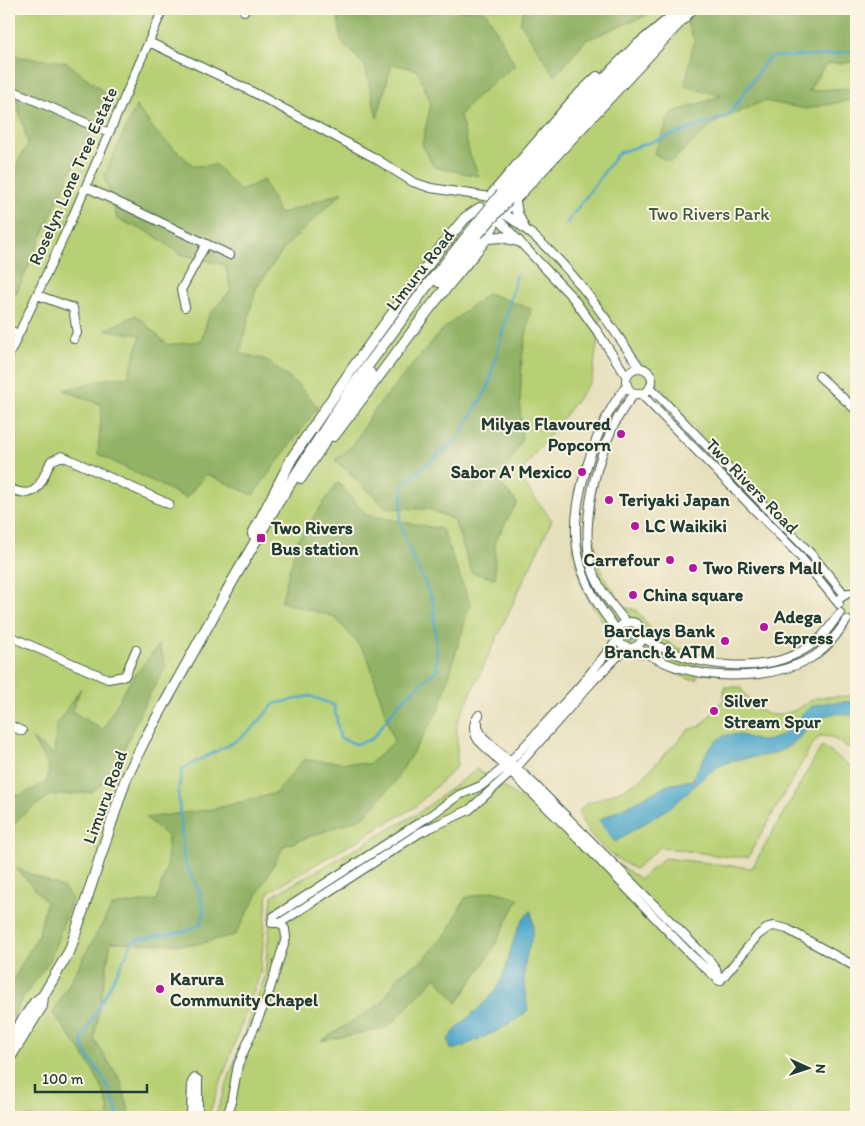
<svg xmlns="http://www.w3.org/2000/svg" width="865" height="1126" viewBox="0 0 865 1126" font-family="Itim,sans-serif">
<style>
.green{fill:#b8d075;stroke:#6c8654}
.forest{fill:#92b266;stroke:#58784d}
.water{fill:#4ca6ca;stroke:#36727f}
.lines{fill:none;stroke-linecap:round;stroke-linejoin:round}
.stream{stroke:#4ca6ca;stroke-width:2.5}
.street-casing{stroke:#3d5548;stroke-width:10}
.secondary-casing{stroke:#3d5548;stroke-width:12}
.street{stroke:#fff;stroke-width:8}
.secondary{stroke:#fff;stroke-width:10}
.secondary-bridge-casing{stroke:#3d5548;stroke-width:12;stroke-linecap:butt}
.secondary-bridge{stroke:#fff;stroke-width:10}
.poi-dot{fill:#b5179e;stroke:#fcf5e5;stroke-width:2}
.labels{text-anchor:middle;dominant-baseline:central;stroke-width:4;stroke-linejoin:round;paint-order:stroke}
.street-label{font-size:18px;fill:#1f3d34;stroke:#fcf5e5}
.park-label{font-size:18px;fill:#3e5a41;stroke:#fcf5e5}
.poi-label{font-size:18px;font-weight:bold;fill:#1f3d34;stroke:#fcf5e5;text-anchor:start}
</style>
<rect width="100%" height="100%" fill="#fcf5e5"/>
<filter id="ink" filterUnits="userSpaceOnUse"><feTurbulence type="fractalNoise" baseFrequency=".02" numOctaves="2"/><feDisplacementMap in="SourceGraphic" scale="10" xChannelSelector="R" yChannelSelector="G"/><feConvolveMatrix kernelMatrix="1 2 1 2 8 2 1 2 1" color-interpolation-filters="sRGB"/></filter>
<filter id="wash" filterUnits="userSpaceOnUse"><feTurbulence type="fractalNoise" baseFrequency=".0096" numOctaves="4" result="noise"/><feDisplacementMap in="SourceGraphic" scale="20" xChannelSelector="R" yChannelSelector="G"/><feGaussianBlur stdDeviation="1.12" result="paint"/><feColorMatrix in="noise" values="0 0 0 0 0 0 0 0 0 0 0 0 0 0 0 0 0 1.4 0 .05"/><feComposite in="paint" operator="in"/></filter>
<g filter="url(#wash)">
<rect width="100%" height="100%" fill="#e6dfbb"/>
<!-- green -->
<path class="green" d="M9,9H856V618C847,620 841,614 841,605L847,596L727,467L651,377L649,385L643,392C620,390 623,367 644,369L601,317L592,380L518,476L552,520L457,723V766L415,807L268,892L260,974L208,1117H9Z
M594,540L603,575L624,607L636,610L650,628L674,647L696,653L697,679H689L650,662L645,665L632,657L623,662L619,652L612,648C612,629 597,616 589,600C580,582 576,563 573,544Z
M724,687H740C753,709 767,722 793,711C801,708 807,702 814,699C820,696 847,697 856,695V752L831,737L820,736L812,745L748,857H729L660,847L635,869C613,858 584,836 579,811L586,804L625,789L644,776L688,730L701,726L724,699Z
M822,746L856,770V1117H215L265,976L272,896L417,814L477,769L640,879L664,858L752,868Z"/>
<!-- forest -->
<path class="forest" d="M450,9L486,12L515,65L475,98L460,115L470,155L479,176L434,167L422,144L431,104L417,70L392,64L377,118L365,66L341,40L338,15L365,12L409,16Z
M524,9H662L586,40L555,76L520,22Z
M681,9H856V62L826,64L808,91L846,88L856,93V99L806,109L764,101L714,123L671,162L654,154L671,113L721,96L685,85L694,40Z
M9,51L19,57L66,62L112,98L80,151L16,294C8,271 2,243 17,222L12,174L28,143L15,97L9,91Z
M136,106L158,134L194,166L216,165L240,191L263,180L280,214L343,192L286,246L256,288L240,353L266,360L299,386L318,407L253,495L206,474L186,498L98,454L102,405L64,390L110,378L128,377L141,335L106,330L136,315L168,345L201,341L209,315L231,290L225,265L180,254L152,234L117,219L104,176Z
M488,293L531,309L522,358L520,407L522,439L499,482L517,503L495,541V578L472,573L454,520L429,509L387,508L335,460L353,445L372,413L442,330Z
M338,482L366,515L442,529L470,604L439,710L394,783L364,817L284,846L235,935L193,945L111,942L94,1039L121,1081L130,1115L129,1117H109C108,1082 74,1042 53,1013L112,906L157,900L167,866L168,837L146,818L213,809L276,793L303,760L369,764L394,742L367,655L335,617L281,602L298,539Z
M159,645L166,667L144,704L113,774L92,792L49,796L20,817L9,831V790L19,796L47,782L49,767L32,739L54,755L56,725L81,688L72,711L103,730L126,687Z
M16,868L64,888L72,899L50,960L22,999L9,1023V987L39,934L46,902Z
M493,891L519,898L489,956L457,1003L436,977L387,1028L321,1041L382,1003L399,975L424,959L449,930L465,898Z"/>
<!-- water -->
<path class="water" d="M624 636a7 7 0 1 1 14 0a7 7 0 1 1-14 0Z
M856,700V717C812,703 812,736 782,750C762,760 739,755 720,766C704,774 693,789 679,800C659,817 636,827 615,842L599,820L668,785L692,780C704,759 714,726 744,736C754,740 763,743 773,739C791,733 796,716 811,707C824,700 842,704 856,700Z
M531,911C536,933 531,938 526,958C522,975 525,993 528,1010C509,1028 480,1039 456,1049H451L448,1040C462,1020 482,1008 494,992C512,968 509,929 531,911Z"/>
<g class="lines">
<!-- stream -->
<path class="stream" d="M566,224L618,153L728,116L769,57L828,55L856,50
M119,1117C114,1101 108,1084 98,1070C89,1057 84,1055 82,1039L134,940L186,931L201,924L204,912L200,893L184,861L178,792L182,769L236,741L254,727L274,704L310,696L334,705L340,738L356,744L372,739L398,704L437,669L434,603L406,543L400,520L403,484L458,438L488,388L517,274"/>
</g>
</g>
<g filter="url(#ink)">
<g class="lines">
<!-- street casing -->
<g class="street-casing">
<path id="street" d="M244,11L245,9
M149,42L249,90L373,157L413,182L431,188L490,197
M9,89L109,133
M86,187L230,255
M504,214C562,250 602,313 640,368
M499,220L573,298L597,331L627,377
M37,295L73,308L77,333L74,339
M185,307L181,290L206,244
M9,330L18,334
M9,355L66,232L163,9
M626 381a13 13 0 1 1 26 0a13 13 0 1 1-26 0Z
M819,376L856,410
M650,387L813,556L845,595
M640,393L798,554L839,604
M9,488C38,502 40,483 51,461L62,456L169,504
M842,597L848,593H856
M617 635a13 13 0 1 1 26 0a13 13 0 1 1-26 0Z
M627,623C613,607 600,591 593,572C576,526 601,427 636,393
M618,631C598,608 584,584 578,554C568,504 596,424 627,385
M9,636L108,679L125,676L136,650
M642,637C690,668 770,680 818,640C826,633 833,622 840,613
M618,639L580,686L505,767L481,786L459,795L431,815L273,917L272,923H280L421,832L469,810L516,768L593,681L627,647
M635,647C649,655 664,664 680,668C718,680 776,678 811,658C827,649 837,634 847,620
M479,715C472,724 473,731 478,740L583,843L691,955L720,981L758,935L769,927L774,926L787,929L856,967
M478,723V728L483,737L535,785L710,961L716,969L718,980
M9,725L22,731
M191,1117L192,1082L195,1078L198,1080V1117
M225,1117L230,1108L238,1065L267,998L286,938L285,929L280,923"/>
</g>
<!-- secondary casing -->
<g class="secondary-casing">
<path id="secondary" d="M501,194L612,70L635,47L681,9
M490,197L575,98L597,77
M508,200L594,100L675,20
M515,202L517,213L523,226
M505,210L692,9
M487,238L502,237L518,241
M439,282L478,234
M334,436L433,304L487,238L495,221
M301,478L370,373
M253,534L292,458L352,369L441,247L465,218L480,208
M9,1040L35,1002L43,996L70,950L125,781L144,741L232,582L277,504L352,387L426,287L472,230
M9,1059L42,1006L43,996"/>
</g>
<!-- street -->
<use href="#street" class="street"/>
<!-- secondary -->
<use href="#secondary" class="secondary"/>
<!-- secondary-bridge casing -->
<g class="secondary-bridge-casing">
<path id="secondary-bridge" d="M472,230L501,194
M478,234L508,200"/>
</g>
<!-- secondary-bridge -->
<use href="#secondary-bridge" class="secondary-bridge"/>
</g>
</g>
<!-- markers -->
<g class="poi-dot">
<circle cx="621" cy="434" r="5"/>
<circle cx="582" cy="472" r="5"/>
<circle cx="609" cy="500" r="5"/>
<circle cx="635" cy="526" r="5"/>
<rect x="256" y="533" width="10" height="10" rx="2.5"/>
<circle cx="670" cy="560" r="5"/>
<circle cx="693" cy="568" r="5"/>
<circle cx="633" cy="595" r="5"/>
<circle cx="764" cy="627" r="5"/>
<circle cx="725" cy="641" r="5"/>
<circle cx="714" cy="711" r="5"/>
<circle cx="160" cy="989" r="5"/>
</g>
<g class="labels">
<!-- street labels -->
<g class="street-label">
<text transform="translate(73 176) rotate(-66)">Roselyn Lone Tree Estate</text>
<text transform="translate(420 270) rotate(-52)">Limuru Road</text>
<text transform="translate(752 486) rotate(46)">Two Rivers Road</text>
<text transform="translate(105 797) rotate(-70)">Limuru Road</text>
</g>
<!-- park labels -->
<g class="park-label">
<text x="709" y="214">Two Rivers Park</text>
</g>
<!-- poi labels -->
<g class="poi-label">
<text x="611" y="424" text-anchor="end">Milyas Flavoured<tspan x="611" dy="21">Popcorn</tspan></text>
<text x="572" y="472" text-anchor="end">Sabor A' Mexico</text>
<text x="619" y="500">Teriyaki Japan</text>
<text x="645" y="526">LC Waikiki</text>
<text x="271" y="528">Two Rivers<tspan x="271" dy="21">Bus station</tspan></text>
<text x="660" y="560" text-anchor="end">Carrefour</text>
<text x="703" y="568">Two Rivers Mall</text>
<text x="643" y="595">China square</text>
<text x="774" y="617">Adega<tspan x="774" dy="21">Express</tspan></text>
<text x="715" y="631" text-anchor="end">Barclays Bank<tspan x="715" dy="21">Branch &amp; ATM</tspan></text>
<text x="724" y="701">Silver<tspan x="724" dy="21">Stream Spur</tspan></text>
<text x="170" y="979">Karura<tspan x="170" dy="21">Community Chapel</tspan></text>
</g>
</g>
<!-- margin -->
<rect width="865" height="1126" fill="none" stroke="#fcf5e5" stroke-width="30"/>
<!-- north arrow -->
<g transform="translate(808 1068) rotate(93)" stroke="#fcf5e5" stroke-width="4" paint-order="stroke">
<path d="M0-4L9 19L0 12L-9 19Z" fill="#1f3d34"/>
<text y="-8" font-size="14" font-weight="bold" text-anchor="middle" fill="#1f3d34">N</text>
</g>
<!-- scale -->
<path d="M35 1084v8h112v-8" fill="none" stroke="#1f3d34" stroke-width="2.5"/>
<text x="42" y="1084" font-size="15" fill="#1f3d34" stroke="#fcf5e5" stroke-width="4" paint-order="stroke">100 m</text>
</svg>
